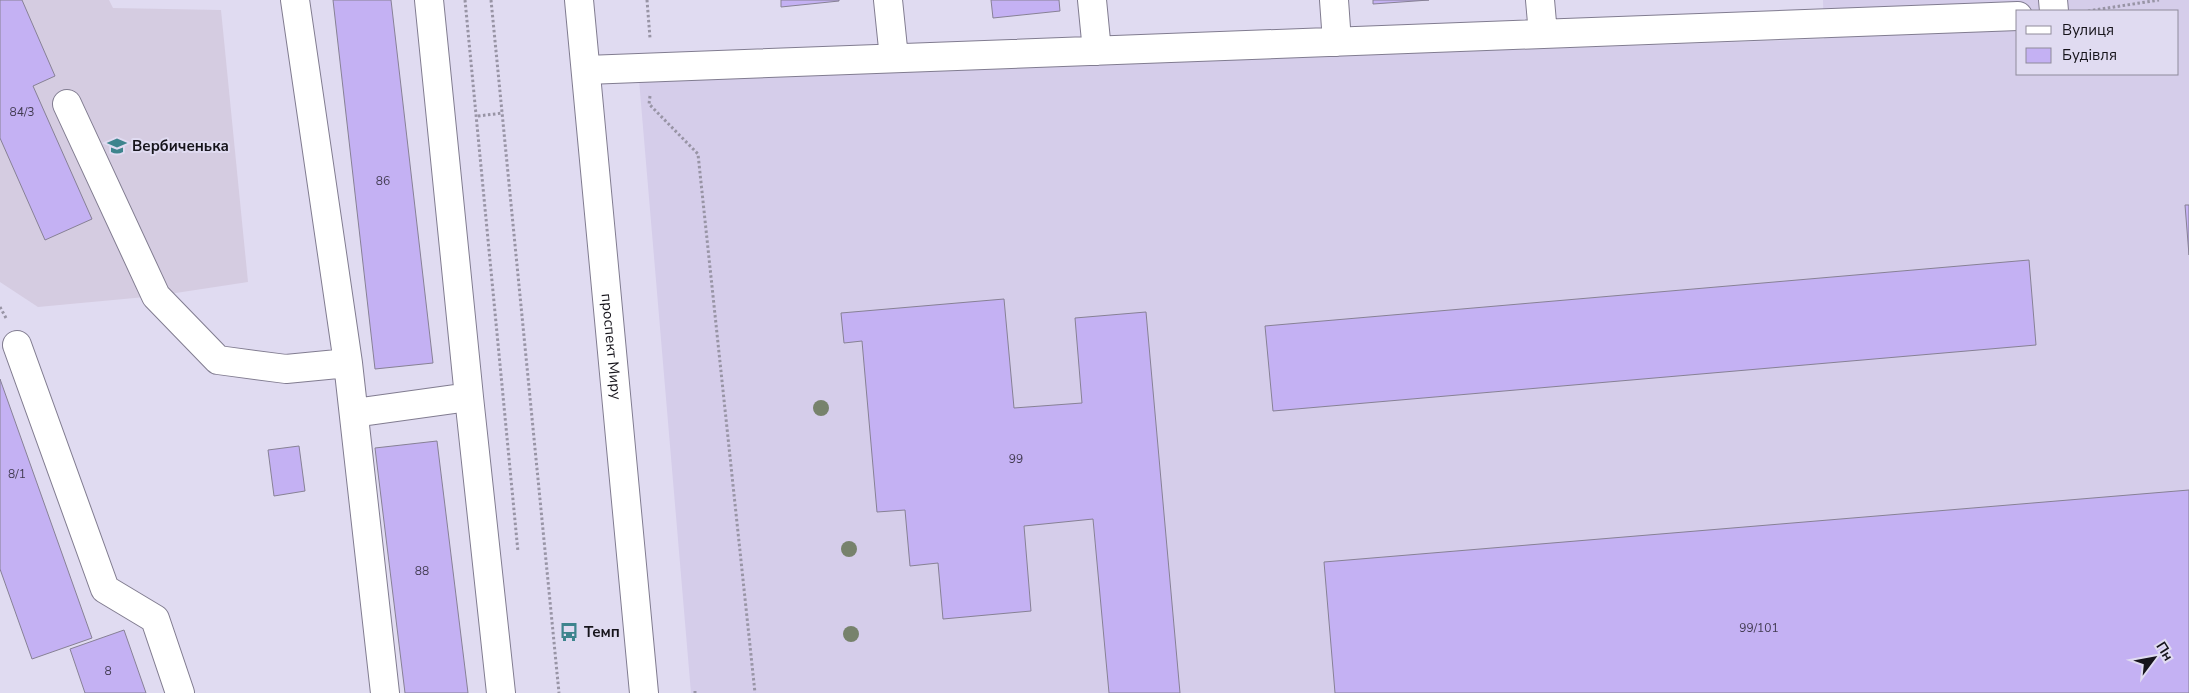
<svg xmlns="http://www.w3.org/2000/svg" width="2189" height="693" viewBox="0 0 2189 693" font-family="'Nunito Sans',sans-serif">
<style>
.built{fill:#d5cdea;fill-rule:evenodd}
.education{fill:#d5cce1}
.building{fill:#c4b1f3;stroke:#878195}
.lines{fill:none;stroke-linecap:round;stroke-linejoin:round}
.minor-casing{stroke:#817c90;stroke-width:30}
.major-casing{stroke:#817c90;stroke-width:30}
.path{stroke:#9894a5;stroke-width:3;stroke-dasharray:2.5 2.5;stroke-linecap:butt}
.minor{stroke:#fff;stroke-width:28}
.major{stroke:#fff;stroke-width:28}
.tree{fill:#77826c}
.labels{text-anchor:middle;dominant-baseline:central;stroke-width:4;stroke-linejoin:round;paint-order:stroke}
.number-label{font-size:12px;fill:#423b51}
.poi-label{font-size:15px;font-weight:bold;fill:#16141b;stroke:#e0dbf1;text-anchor:start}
.street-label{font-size:15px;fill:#16141b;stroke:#e0dbf1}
</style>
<rect width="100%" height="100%" fill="#e0dbf1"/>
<!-- built -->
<path class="built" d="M1823,0H2189V693H691L639,80L1824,39ZM2018,11H2178V74H2018Z"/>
<!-- education -->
<path class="education" d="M0,0H109L113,8L221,10L248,282L156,296L38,307L0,282Z"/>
<!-- building -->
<path class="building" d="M0,0H22L55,76L33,86L92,219L45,240L0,138Z
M333,0H391L433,363L375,369Z
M781,0H839V1L781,7Z
M991,0H1059L1060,11L993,18Z
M1373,0H1429L1373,4Z
M2185,205H2189V255Z
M2029,260L2036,345L1273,411L1265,326Z
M1004,299L1014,408L1082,403L1075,318L1146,312L1180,693H1109L1093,519L1024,526L1031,611L943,619L938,563L910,566L905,510L877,512L862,341L844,343L841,313Z
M0,379L92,638L32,659L0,569Z
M437,441L468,693H405L375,448Z
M299,446L305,491L274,496L268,450Z
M2189,490V693H1335L1324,562Z
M124,630L146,693H85L70,649Z"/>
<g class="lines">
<!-- minor casing -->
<g class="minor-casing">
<path id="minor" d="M295,0L348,363L385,693
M429,0L469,397
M888,0L894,58
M1092,0L1097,51
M1334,0L1337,42
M1540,0L1543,34
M2053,0L2054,11
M586,70L2018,16
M67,104L156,296L218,360L286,369L348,363
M17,345L105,589L155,619L180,693
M354,413L469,397L501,693"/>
</g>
<!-- major casing -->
<g class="major-casing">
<g id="major">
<path id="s1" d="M579,0L644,693"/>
</g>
</g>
<!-- path -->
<path class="path" d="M465,0L518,552
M491,0L559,693
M647,0L650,38
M2088,11L2159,0
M650,96L649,104L698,154L755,693
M478,116L503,113
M0,307L6,318
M695,691V693"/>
<!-- minor -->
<use href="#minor" class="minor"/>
<!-- major -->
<use href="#major" class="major"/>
</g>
<!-- trees -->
<g class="tree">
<circle cx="821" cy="408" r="8"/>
<circle cx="849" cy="549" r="8"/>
<circle cx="851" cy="634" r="8"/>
</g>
<!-- icons -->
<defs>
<g id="school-bare" transform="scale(1.5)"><path d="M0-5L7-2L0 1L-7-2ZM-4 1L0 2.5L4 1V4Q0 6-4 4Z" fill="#3d848d" stroke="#e0dbf1" stroke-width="2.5" paint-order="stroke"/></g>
<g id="bus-bare" transform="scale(1.5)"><path d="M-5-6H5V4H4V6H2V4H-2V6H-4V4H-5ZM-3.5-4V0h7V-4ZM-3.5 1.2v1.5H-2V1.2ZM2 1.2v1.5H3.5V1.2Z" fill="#3d848d" stroke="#e0dbf1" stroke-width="2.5" paint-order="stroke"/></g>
</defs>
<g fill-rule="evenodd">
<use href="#school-bare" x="117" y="146"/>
<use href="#bus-bare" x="569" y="632"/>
</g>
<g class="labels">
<!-- number labels -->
<g class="number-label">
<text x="22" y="112">84/3</text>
<text x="383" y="181">86</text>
<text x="1016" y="459">99</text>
<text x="17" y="474">8/1</text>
<text x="422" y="571">88</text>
<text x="1759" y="628">99/101</text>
<text x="108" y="671">8</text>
</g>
<!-- poi labels -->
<g class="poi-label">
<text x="132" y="146">Вербиченька</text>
<text x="584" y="632">Темп</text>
</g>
<!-- street labels -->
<g class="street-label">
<text stroke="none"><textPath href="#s1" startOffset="348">проспект Миру</textPath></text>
</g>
</g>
<!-- legend -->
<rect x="2016" y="10" width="162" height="65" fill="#e0dbf1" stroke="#8f8b9b"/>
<rect x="2026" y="26" width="25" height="8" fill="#ffffff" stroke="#8f8b9b"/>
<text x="2062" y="35" font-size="15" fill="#16141b">Вулиця</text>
<rect x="2026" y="48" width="25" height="15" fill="#c4b1f3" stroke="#8f8b9b"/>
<text x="2062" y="60" font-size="15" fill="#16141b">Будівля</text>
<!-- north arrow -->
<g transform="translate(2154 658) rotate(58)" stroke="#e0dbf1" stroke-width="4" paint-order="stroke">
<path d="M0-4L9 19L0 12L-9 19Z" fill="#16141b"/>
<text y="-8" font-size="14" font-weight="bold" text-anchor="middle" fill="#16141b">Пн</text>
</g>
</svg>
